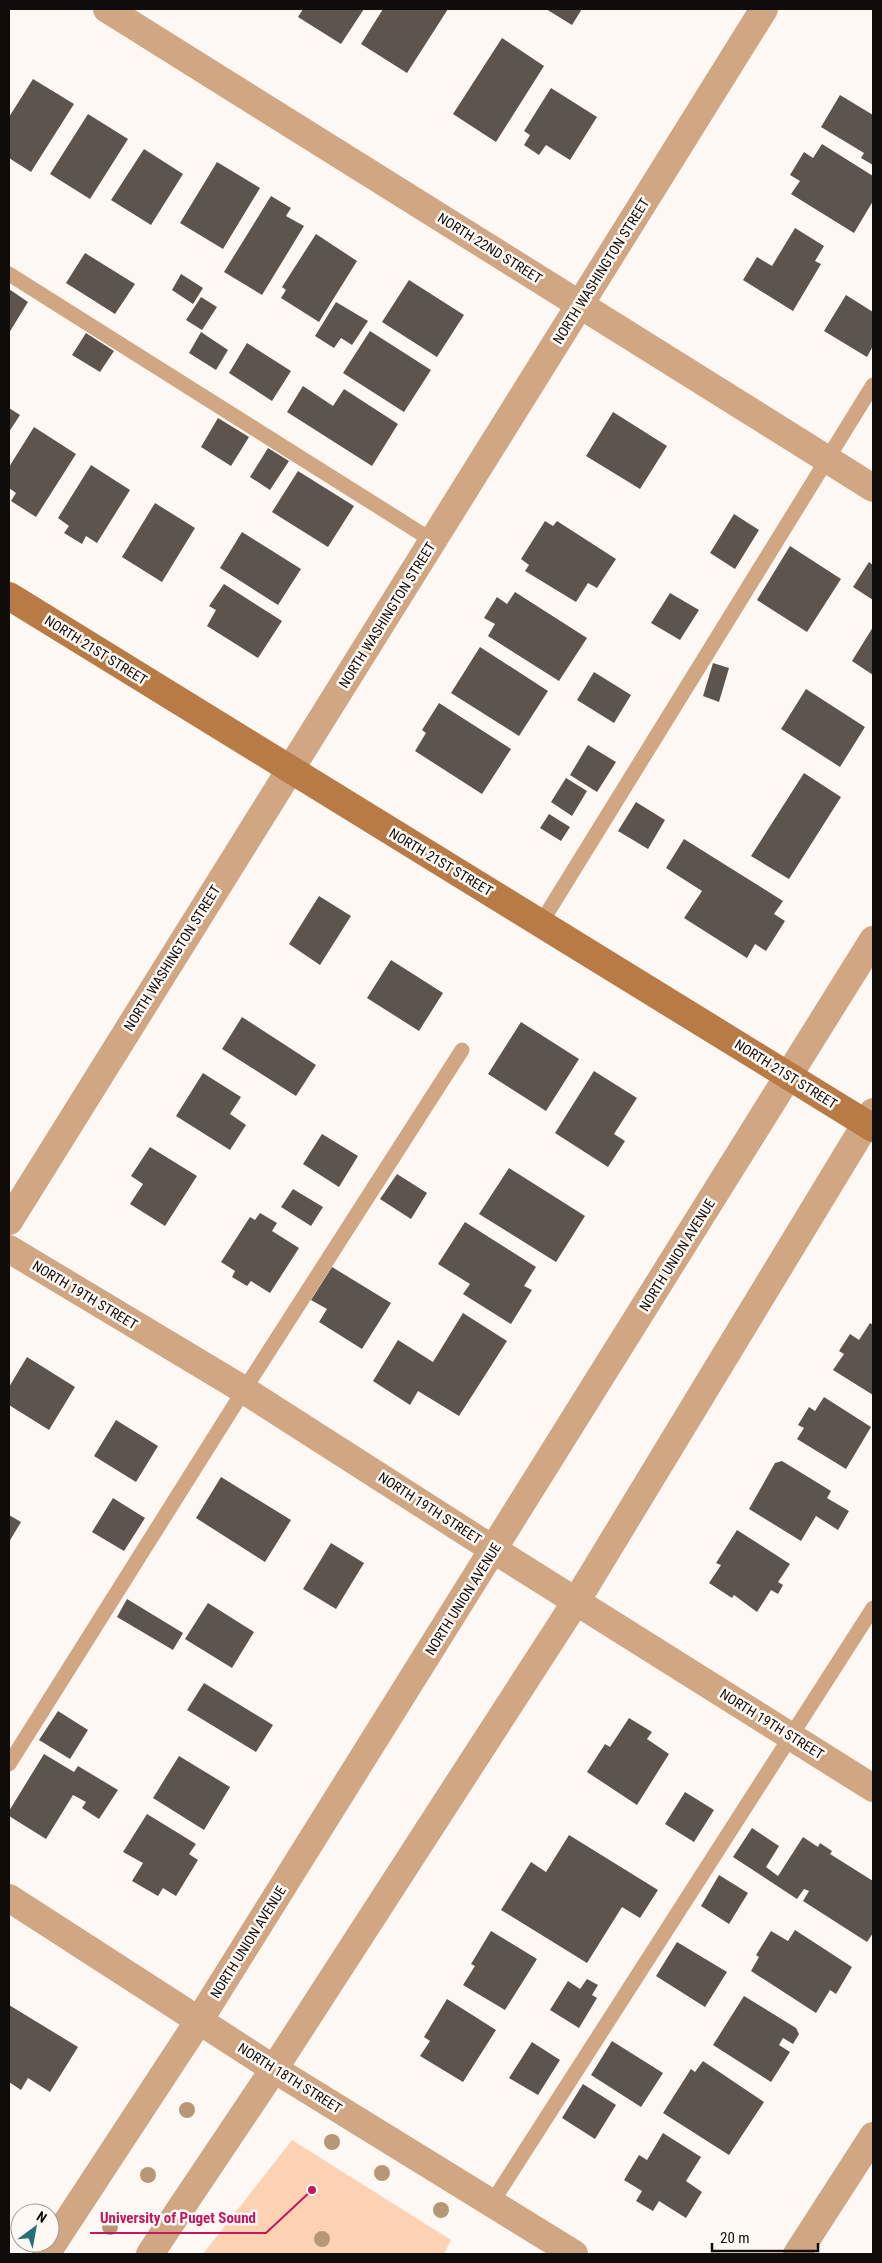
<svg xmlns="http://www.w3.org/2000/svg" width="882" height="2263" viewBox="0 0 882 2263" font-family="'Roboto Condensed',sans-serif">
  <rect width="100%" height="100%" fill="#fef8f4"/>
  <path fill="#fcd2b2" d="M 292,2140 L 451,2240 L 444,2254 L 203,2254 Z"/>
  <path fill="#5d544e" d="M 303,9 L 364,9 L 341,44 L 298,17 Z
    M 383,9 L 448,9 L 407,73 L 361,44 Z
    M 546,9 L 582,9 L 572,25 Z
    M 502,38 L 544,66 L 496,142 L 453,114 Z
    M 33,79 L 74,104 L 31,172 L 9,158 L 9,117 Z
    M 551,88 L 597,117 L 570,160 L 546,145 L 539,155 L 524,145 L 530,135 L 524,131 Z
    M 840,95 L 873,115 L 873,165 L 861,158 L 864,153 L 821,127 Z
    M 88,114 L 128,139 L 90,199 L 50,174 Z
    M 822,144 L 873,176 L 873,201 L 854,233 L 791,194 L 800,181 L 790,175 L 804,152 L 813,158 Z
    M 144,149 L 183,174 L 151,225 L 111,200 Z
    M 217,162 L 260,188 L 223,249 L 180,223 Z
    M 271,196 L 291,208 L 286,216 L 304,226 L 262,295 L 224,272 Z
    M 795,228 L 824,246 L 815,261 L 821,264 L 793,311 L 743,280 L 757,257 L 772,266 Z
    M 316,234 L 357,261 L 319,322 L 281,298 L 286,290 L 282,287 Z
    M 85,253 L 135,284 L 115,314 L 66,283 Z
    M 181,274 L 203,288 L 193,304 L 172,290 Z
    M 409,280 L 464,315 L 437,357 L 382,322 Z
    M 9,289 L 28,302 L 9,333 Z
    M 846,295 L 873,312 L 873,346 L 867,357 L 824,331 Z
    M 201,297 L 217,307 L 202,330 L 186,320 Z
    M 336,302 L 368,321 L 352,345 L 341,338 L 334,348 L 315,336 Z
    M 370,331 L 431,370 L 404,412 L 343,373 Z
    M 201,332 L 228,350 L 216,370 L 189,353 Z
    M 86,333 L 114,351 L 100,372 L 72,355 Z
    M 247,343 L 291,371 L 272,401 L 229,373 Z
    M 303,386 L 333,406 L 344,389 L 398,424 L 372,466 L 287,412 Z
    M 9,408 L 20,415 L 9,432 Z
    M 613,412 L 667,446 L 640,489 L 586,456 Z
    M 218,418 L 249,437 L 231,466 L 201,447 Z
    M 34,427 L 76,454 L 36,517 L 11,501 L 16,493 L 9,488 L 9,467 Z
    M 268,448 L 289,461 L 270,490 L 250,477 Z
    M 91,465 L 130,490 L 97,543 L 86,536 L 82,544 L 64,533 L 69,526 L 58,518 Z
    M 298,471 L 354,506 L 328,547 L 272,512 Z
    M 155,503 L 195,528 L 162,582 L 122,557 Z
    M 734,514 L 759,530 L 735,569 L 710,553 Z
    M 545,521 L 553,526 L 557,521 L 616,559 L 597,588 L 588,583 L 576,602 L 525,571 L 529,565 L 521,559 Z
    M 242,532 L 301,569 L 278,605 L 220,568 Z
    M 790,546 L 841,579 L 807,632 L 757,600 Z
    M 869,562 L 873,565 L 873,600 L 853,587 Z
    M 224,584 L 282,621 L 258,658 L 207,626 L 216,610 L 209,606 Z
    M 515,592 L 587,638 L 559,681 L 488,636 L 495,624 L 484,618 L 497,597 L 507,604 Z
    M 670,593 L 699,610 L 680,640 L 651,623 Z
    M 873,627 L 873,675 L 852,661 Z
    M 480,647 L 548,691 L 519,736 L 451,693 Z
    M 713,663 L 729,668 L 719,702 L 703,696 Z
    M 594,672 L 631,695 L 614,723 L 577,700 Z
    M 806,689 L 865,727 L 840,767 L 781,729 Z
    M 439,703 L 511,749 L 482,794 L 415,751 L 426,733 L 422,730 Z
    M 588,745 L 616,762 L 597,792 L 570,775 Z
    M 804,773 L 841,797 L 789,879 L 751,856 Z
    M 566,778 L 587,791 L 572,816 L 551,802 Z
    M 636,802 L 665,820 L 648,849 L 618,831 Z
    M 549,814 L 570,827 L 561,841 L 540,828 Z
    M 684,839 L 783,901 L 774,914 L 785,921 L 766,951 L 755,944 L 747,958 L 684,918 L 702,891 L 666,868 Z
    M 319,896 L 351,916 L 320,965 L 289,944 Z
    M 391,960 L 443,993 L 419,1031 L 367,998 Z
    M 242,1017 L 316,1065 L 296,1096 L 222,1049 Z
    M 521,1022 L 579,1059 L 546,1111 L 488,1074 Z
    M 594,1071 L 637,1098 L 614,1134 L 625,1141 L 608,1167 L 555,1133 Z
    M 203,1073 L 241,1097 L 230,1114 L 246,1125 L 230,1150 L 176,1116 Z
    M 322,1134 L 358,1156 L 339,1187 L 303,1164 Z
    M 150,1147 L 197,1176 L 165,1226 L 130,1204 L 143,1184 L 131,1176 Z
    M 509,1168 L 585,1216 L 556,1262 L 479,1214 Z
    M 397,1174 L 427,1193 L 411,1219 L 380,1199 Z
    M 293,1189 L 323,1207 L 311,1226 L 281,1207 Z
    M 260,1213 L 277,1223 L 272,1231 L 299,1248 L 270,1293 L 251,1281 L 247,1286 L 232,1277 L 235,1271 L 221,1262 L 250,1217 L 255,1220 Z
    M 465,1222 L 536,1267 L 524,1286 L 532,1290 L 511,1324 L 463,1294 L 470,1284 L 438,1264 Z
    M 332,1267 L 391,1303 L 362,1349 L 319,1322 L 327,1309 L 311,1300 Z
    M 463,1313 L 507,1341 L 459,1416 L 418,1391 L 410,1405 L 373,1381 L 398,1340 L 433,1362 Z
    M 870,1323 L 873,1325 L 873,1395 L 833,1370 L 844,1354 L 839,1351 L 850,1334 L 859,1340 Z
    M 27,1357 L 75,1387 L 49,1430 L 9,1405 L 9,1387 Z
    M 824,1397 L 871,1427 L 846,1469 L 797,1439 L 804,1428 L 798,1425 L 809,1407 L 815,1411 Z
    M 116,1420 L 158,1446 L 136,1482 L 94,1456 Z
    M 782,1461 L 831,1491 L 827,1498 L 849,1511 L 838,1530 L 816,1516 L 801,1541 L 749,1509 L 775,1463 Z
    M 221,1477 L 291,1520 L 265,1562 L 196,1518 Z
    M 113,1498 L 145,1518 L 124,1551 L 92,1532 Z
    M 9,1515 L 21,1522 L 9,1542 Z
    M 737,1530 L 790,1564 L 778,1582 L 783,1585 L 778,1594 L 771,1590 L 757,1612 L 734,1595 L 732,1598 L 709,1583 L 721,1565 L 716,1563 Z
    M 331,1543 L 364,1563 L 336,1609 L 303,1589 Z
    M 127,1599 L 183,1633 L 173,1650 L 117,1617 Z
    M 208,1603 L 254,1632 L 232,1668 L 185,1639 Z
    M 204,1683 L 273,1725 L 256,1752 L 187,1710 Z
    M 58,1711 L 88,1730 L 70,1759 L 39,1740 Z
    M 629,1718 L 652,1732 L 647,1739 L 669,1754 L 637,1805 L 587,1772 L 605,1744 L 610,1747 Z
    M 44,1754 L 74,1772 L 78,1766 L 118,1790 L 99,1819 L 82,1808 L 86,1802 L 73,1795 L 46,1839 L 9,1816 L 9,1811 Z
    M 179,1756 L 230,1787 L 204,1830 L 153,1798 Z
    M 685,1792 L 714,1810 L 694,1842 L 665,1824 Z
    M 147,1814 L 196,1844 L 189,1854 L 198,1860 L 176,1896 L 163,1888 L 158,1896 L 132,1881 L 143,1863 L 123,1852 Z
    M 752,1828 L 779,1846 L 766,1867 L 778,1876 L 803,1837 L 818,1847 L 820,1843 L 832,1851 L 830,1854 L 873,1881 L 873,1933 L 867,1942 L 803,1901 L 809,1891 L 804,1889 L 797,1899 L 733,1857 Z
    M 569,1835 L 658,1890 L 640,1918 L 622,1907 L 587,1963 L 501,1910 L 531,1862 L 546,1872 Z
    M 719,1875 L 748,1893 L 729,1924 L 701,1906 Z
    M 795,1930 L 852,1967 L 836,1994 L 830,1990 L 816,2013 L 751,1971 L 759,1957 L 756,1955 L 771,1931 L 788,1941 Z
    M 491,1931 L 537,1959 L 505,2010 L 463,1985 L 475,1966 L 471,1964 Z
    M 677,1942 L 727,1972 L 705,2007 L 656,1976 Z
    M 587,1979 L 598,1985 L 592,1995 L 597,1998 L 579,2028 L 550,2010 L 568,1981 L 580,1989 Z
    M 744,1996 L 796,2028 L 799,2034 L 793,2044 L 783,2038 L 779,2045 L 790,2052 L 771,2082 L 713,2045 Z
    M 447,1999 L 496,2030 L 463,2082 L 420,2056 L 430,2041 L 424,2037 Z
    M 9,2005 L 78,2047 L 50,2092 L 28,2078 L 21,2090 L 9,2082 Z
    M 612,2041 L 663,2073 L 641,2107 L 591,2075 Z
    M 532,2042 L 560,2060 L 538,2095 L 509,2078 Z
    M 703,2061 L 764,2102 L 729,2155 L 663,2113 L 691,2069 L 695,2072 Z
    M 583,2084 L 616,2105 L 595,2139 L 562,2118 Z
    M 663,2133 L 701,2157 L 686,2181 L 702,2192 L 686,2218 L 659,2201 L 653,2211 L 636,2201 L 642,2191 L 624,2180 L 639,2155 L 647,2160 Z"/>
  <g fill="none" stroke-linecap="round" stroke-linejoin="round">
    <path stroke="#d0a683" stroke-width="15" d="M 9,274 L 433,541
      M 541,923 L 873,385
      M 9,1764 L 244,1390 L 462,1050
      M 491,2204 L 873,1608"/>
    <path stroke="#d0a683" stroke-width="28" d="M 107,9 L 873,488
      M 9,1221 L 764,9
      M 9,1249 L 244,1390 L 494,1550 L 873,1788
      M 9,1898 L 274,2069 L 574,2254
      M 797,2254 L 873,2136"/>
    <path stroke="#d0a683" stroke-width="28" d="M 46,2254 L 200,2019 L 873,940
      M 150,2254 L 274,2069 L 577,1600 L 873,1112"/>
    <path stroke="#b97b46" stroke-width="28" d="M 9,596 L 873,1128"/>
  </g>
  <g fill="#b89777">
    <circle cx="187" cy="2110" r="8"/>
    <circle cx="332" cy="2142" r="8"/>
    <circle cx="382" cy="2173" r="8"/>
    <circle cx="148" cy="2175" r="8"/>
    <circle cx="441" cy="2210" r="8"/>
    <circle cx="110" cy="2227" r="8"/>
    <circle cx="322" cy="2239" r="8"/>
  </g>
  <g text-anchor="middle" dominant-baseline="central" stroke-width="5" stroke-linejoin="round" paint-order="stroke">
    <g font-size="14" fill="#0f0c09" stroke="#fef8f4">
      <text transform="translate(490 248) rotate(32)">NORTH 22ND STREET</text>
      <text transform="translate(601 271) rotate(-58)">NORTH WASHINGTON STREET</text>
      <text transform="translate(387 615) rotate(-58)">NORTH WASHINGTON STREET</text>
      <text transform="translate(96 650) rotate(32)">NORTH 21ST STREET</text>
      <text transform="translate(441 862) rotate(31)">NORTH 21ST STREET</text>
      <text transform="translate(172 958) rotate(-58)">NORTH WASHINGTON STREET</text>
      <text transform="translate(786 1074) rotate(32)">NORTH 21ST STREET</text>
      <text transform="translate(677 1255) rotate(-58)">NORTH UNION AVENUE</text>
      <text transform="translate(85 1295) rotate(31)">NORTH 19TH STREET</text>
      <text transform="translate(430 1508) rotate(33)">NORTH 19TH STREET</text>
      <text transform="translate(463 1599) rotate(-58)">NORTH UNION AVENUE</text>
      <text transform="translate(772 1724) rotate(32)">NORTH 19TH STREET</text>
      <text transform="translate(248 1942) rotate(-58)">NORTH UNION AVENUE</text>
      <text transform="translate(290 2078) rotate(32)">NORTH 18TH STREET</text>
    </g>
  </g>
  <path fill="none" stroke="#c2185b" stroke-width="2" d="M312 2190L266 2233H90"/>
  <circle fill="#c2185b" stroke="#fef8f4" stroke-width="2" cx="312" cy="2190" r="5"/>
  <g font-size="15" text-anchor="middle" font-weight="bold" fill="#c2185b" stroke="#fef8f4" stroke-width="5" stroke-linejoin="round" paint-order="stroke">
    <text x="178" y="2223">University of Puget Sound</text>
  </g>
  <rect width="882" height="2263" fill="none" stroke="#0f0c09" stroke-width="20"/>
  <g transform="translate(35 2228) rotate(32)"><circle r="24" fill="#fef8f4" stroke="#9e9a96"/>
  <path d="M0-4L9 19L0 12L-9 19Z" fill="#256f77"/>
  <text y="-8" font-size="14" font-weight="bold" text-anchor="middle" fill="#0f0c09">N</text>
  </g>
  <path d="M712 2243v8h106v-8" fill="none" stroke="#0f0c09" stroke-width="2.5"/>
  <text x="720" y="2243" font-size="15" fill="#0f0c09" stroke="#fef8f4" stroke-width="4" paint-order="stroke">20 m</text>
</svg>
